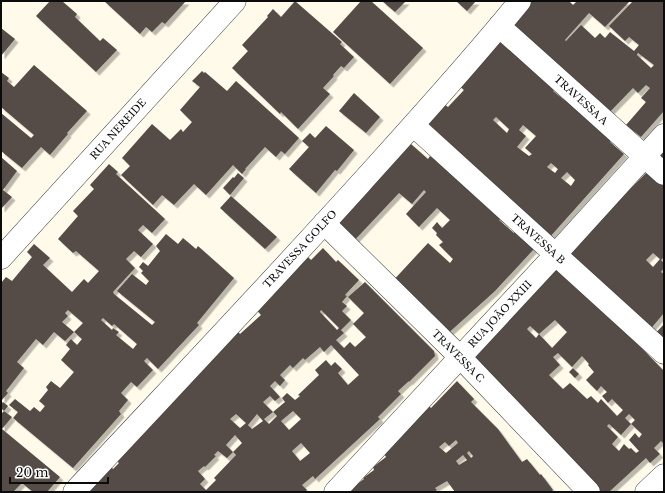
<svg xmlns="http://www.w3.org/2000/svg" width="665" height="493" viewBox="0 0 665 493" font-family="'Libre Baskerville',serif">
  <defs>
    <filter id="shadow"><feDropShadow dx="3.5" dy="3.5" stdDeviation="0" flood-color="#0004"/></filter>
  </defs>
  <rect width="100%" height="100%" fill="#fffae9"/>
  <path fill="#544c47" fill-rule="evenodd" filter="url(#shadow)" d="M 50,1 L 62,1 L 77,14 L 75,17 L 100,41 L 103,38 L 117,50 L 96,72 L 36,16 Z
    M 104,1 L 186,1 L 165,24 L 162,22 L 152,32 L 146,27 L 140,34 Z
    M 295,1 L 342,42 L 340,44 L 354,57 L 344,68 L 341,66 L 333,75 L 334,76 L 323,88 L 330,94 L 298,129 L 281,112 L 280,114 L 232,68 L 248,51 L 242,45 L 268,17 L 267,16 L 273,9 L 281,17 Z
    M 361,1 L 371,1 L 423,48 L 390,84 L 333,32 Z
    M 382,1 L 406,1 L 395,12 Z
    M 456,1 L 476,1 L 467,11 Z
    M 531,1 L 569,1 L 573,5 L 577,1 L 630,1 L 605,27 L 589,13 L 565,40 L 566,41 L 581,25 L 595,38 L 600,33 L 605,38 L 610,32 L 634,51 L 639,45 L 629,37 L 625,41 L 609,26 L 633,1 L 664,1 L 664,111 L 641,137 L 626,125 L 646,102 L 641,98 L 650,88 L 646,85 L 638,93 L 633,88 L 607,115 L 508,27 ZM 638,53 L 654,65 L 651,68 L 637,55 Z
    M 1,28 L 15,39 L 1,56 Z
    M 503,34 L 556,88 L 553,91 L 567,102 L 571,98 L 611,140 L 610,142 L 624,154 L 549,238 L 423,128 L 444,104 L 448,107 L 464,90 L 459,86 ZM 496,117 L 509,129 L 507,133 L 493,120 ZM 523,125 L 536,136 L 525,148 L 532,154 L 529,156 L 517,147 L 526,136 L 519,130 ZM 551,163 L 558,169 L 555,173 L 547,167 ZM 567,172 L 575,180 L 571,186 L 561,178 Z
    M 34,65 L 87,111 L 67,133 L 68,134 L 50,155 L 41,147 L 22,168 L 1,151 L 1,113 L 31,138 L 34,135 L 1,107 L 1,72 L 9,78 L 7,81 L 14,87 Z
    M 202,71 L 204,73 L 205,72 L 227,91 L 236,81 L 299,138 L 285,154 L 281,151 L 276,157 L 265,147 L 245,169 L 246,169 L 242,174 L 233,165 L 206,195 L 194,184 L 174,205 L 162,195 L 153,205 L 121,175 L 130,166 L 122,158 L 152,124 L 170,140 L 181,129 L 183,132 L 192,122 L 180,110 L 200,87 L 192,81 Z
    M 354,93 L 380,117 L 366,133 L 339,111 Z
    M 326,126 L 354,150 L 337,171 L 335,170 L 316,193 L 289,169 L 309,147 L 302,141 L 310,133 L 315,138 Z
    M 411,144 L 428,159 L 430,156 L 445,167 L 503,217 L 499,220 L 514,233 L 515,231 L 534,249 L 495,291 L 444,337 L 390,284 L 428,243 L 450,263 L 453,259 L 439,245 L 443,242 L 436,235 L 437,233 L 432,228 L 437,222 L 442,228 L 450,220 L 437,208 L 419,227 L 406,214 L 426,192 L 424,190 L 412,204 L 399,193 L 351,244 L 336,221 Z
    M 664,151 L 664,163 L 658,158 Z
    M 1,157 L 17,171 L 3,190 L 12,197 L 1,209 Z
    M 109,164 L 118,172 L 116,174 L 165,219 L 152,233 L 143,225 L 138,230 L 153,244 L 141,257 L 134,251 L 126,259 L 135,268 L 113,292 L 114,294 L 152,325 L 155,322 L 117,291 L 132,274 L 146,285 L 149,281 L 141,273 L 143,271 L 139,267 L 143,262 L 148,266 L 160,251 L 156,246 L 166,234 L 178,244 L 183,238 L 196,249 L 198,246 L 234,278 L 197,323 L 199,325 L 158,369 L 147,358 L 144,361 L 153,370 L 137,387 L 131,382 L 121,393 L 128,400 L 119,411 L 121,414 L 73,468 L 13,418 L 18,412 L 9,405 L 15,399 L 30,411 L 34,407 L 40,412 L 45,406 L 39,401 L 48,390 L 46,387 L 51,381 L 60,388 L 74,372 L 61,360 L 70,349 L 66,345 L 71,339 L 77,345 L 82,339 L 74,332 L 83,323 L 68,310 L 65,313 L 68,316 L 62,322 L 74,332 L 65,341 L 54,332 L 43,345 L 36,339 L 17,362 L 24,368 L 6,391 L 8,393 L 1,401 L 1,283 L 6,277 L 12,281 L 32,257 L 27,252 L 34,244 L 50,258 L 43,265 L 72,292 L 84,279 L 88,283 L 99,271 L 76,251 L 73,253 L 58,239 L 78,216 L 73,211 L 94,189 L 90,185 ZM 103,318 L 112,326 L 114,324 L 137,344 L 133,349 L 116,335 L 119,332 L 113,328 L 112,330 L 101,320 Z
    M 649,170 L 664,184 L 664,257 L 661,260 L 664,263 L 664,268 L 661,272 L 664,274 L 664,313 L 648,332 L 565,257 L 606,213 ZM 653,253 L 660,259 L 653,267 L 646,260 Z
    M 238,173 L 244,178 L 230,195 L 223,188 L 233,177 L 234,178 Z
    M 231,196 L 277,237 L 265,249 L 220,208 Z
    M 323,248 L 336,262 L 338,260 L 359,280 L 345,295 L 347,296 L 342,302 L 347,306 L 342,311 L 351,320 L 341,330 L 344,333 L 336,340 L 344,348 L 350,342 L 355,347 L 366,337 L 353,324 L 364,313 L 348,297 L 365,282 L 434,351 L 435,356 L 409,382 L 409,381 L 398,391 L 401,394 L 378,417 L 380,419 L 315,479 L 313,476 L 302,485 L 307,490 L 305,492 L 79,492 L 108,464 L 113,469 L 119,463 L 112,456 L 235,329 L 240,334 L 261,315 L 254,307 L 305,254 L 311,260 ZM 321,310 L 339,328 L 337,330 L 320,312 ZM 331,345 L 359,375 L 348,385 L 338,373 L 342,369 L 335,362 L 331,366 L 326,360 L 315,370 L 319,375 L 298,395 L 300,396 L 295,400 L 287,393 L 282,398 L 285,402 L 273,412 L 277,416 L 269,424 L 264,419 L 273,412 L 263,402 L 270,396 L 275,401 L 280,397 L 270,386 L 275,381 L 280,386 L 285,380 L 280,375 L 290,365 L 293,368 L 303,358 L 305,360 L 320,347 L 324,352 ZM 293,411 L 301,419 L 289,430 L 281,421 ZM 236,414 L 246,423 L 240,428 L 230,419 ZM 257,414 L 263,421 L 252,429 L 248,425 ZM 235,435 L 242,443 L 233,452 L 236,455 L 214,478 L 216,480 L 206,490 L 200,484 L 205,479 L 198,471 L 204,466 L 205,467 L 216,456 L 214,455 L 218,451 L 227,458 L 233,452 L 226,445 ZM 301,443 L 310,453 L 300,461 L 292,451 Z
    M 555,259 L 664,371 L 664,444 L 661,441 L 654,448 L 660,454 L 650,463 L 646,458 L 609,492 L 593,492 L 468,349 ZM 555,320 L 567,332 L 552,348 L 539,334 L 536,338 L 527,329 L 530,326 L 539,334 ZM 558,353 L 572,367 L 582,356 L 589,364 L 588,365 L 594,372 L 586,380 L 597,391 L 601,386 L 607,392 L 602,396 L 608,403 L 612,399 L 623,410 L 617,416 L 601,399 L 598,403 L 591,396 L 587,399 L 570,383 L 563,389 L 549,375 L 560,365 L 553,357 ZM 629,414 L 635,420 L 631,424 L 642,434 L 639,438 L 635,433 L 629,440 L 639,451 L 636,453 L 631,448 L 629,449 L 624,444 L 619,451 L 612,444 L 618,437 L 607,426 L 609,424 L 621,435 L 631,424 L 625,418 Z
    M 664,324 L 664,346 L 653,336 Z
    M 573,368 L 579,374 L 575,378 L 569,372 Z
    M 457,381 L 474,399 L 471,402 L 498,429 L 522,462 L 527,459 L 540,475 L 541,474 L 553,490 L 551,492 L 455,492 L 447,481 L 435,488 L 437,490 L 434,492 L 346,492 L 364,479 L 363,478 L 374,470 L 373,467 L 386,457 L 382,450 L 429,406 L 431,408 ZM 456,440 L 458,443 L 446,453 L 439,447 L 445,442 L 449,446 ZM 469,451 L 473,456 L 471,458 L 467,453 ZM 463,455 L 467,460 L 459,465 L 456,461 Z
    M 3,402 L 8,406 L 4,411 L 12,417 L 2,429 L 60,477 L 47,492 L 33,492 L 22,483 L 13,492 L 1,492 L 1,414 L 4,411 L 1,408 L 1,404 Z"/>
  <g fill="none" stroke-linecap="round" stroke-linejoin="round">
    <defs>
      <path id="minor" d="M 499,26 L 664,174
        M 413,125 L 664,353
        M 324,223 L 460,357 L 589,492
        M 1,258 L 235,1
        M 74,492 C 170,389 266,288 360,184 C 414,124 469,64 520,1
        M 335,492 L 555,255 L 664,135
        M 646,492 L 664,475"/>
    </defs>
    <use href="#minor" stroke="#3e3e3e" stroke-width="23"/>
    <use href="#minor" stroke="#fff" stroke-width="22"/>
  </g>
  <g text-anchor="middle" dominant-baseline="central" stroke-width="4" stroke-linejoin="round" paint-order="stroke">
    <g font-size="10" fill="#0b0b0b" stroke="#fff">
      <text transform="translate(581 100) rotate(42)">TRAVESSA A</text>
      <text transform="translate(118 129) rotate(-48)">RUA NEREIDE</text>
      <text transform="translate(538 239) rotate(42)">TRAVESSA B</text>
      <text transform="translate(300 249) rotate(-47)">TRAVESSA GOLFO</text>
      <text transform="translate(500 314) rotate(-47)">RUA JOÃO XXIII</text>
      <text transform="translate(458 356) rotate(45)">TRAVESSA C</text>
    </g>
  </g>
  <rect width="665" height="493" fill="none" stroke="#0b0b0b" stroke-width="4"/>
  <path d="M10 477v6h98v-6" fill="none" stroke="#0b0b0b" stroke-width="2"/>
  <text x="16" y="477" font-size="12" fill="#0b0b0b" stroke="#ffffff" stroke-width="3" paint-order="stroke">20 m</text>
</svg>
